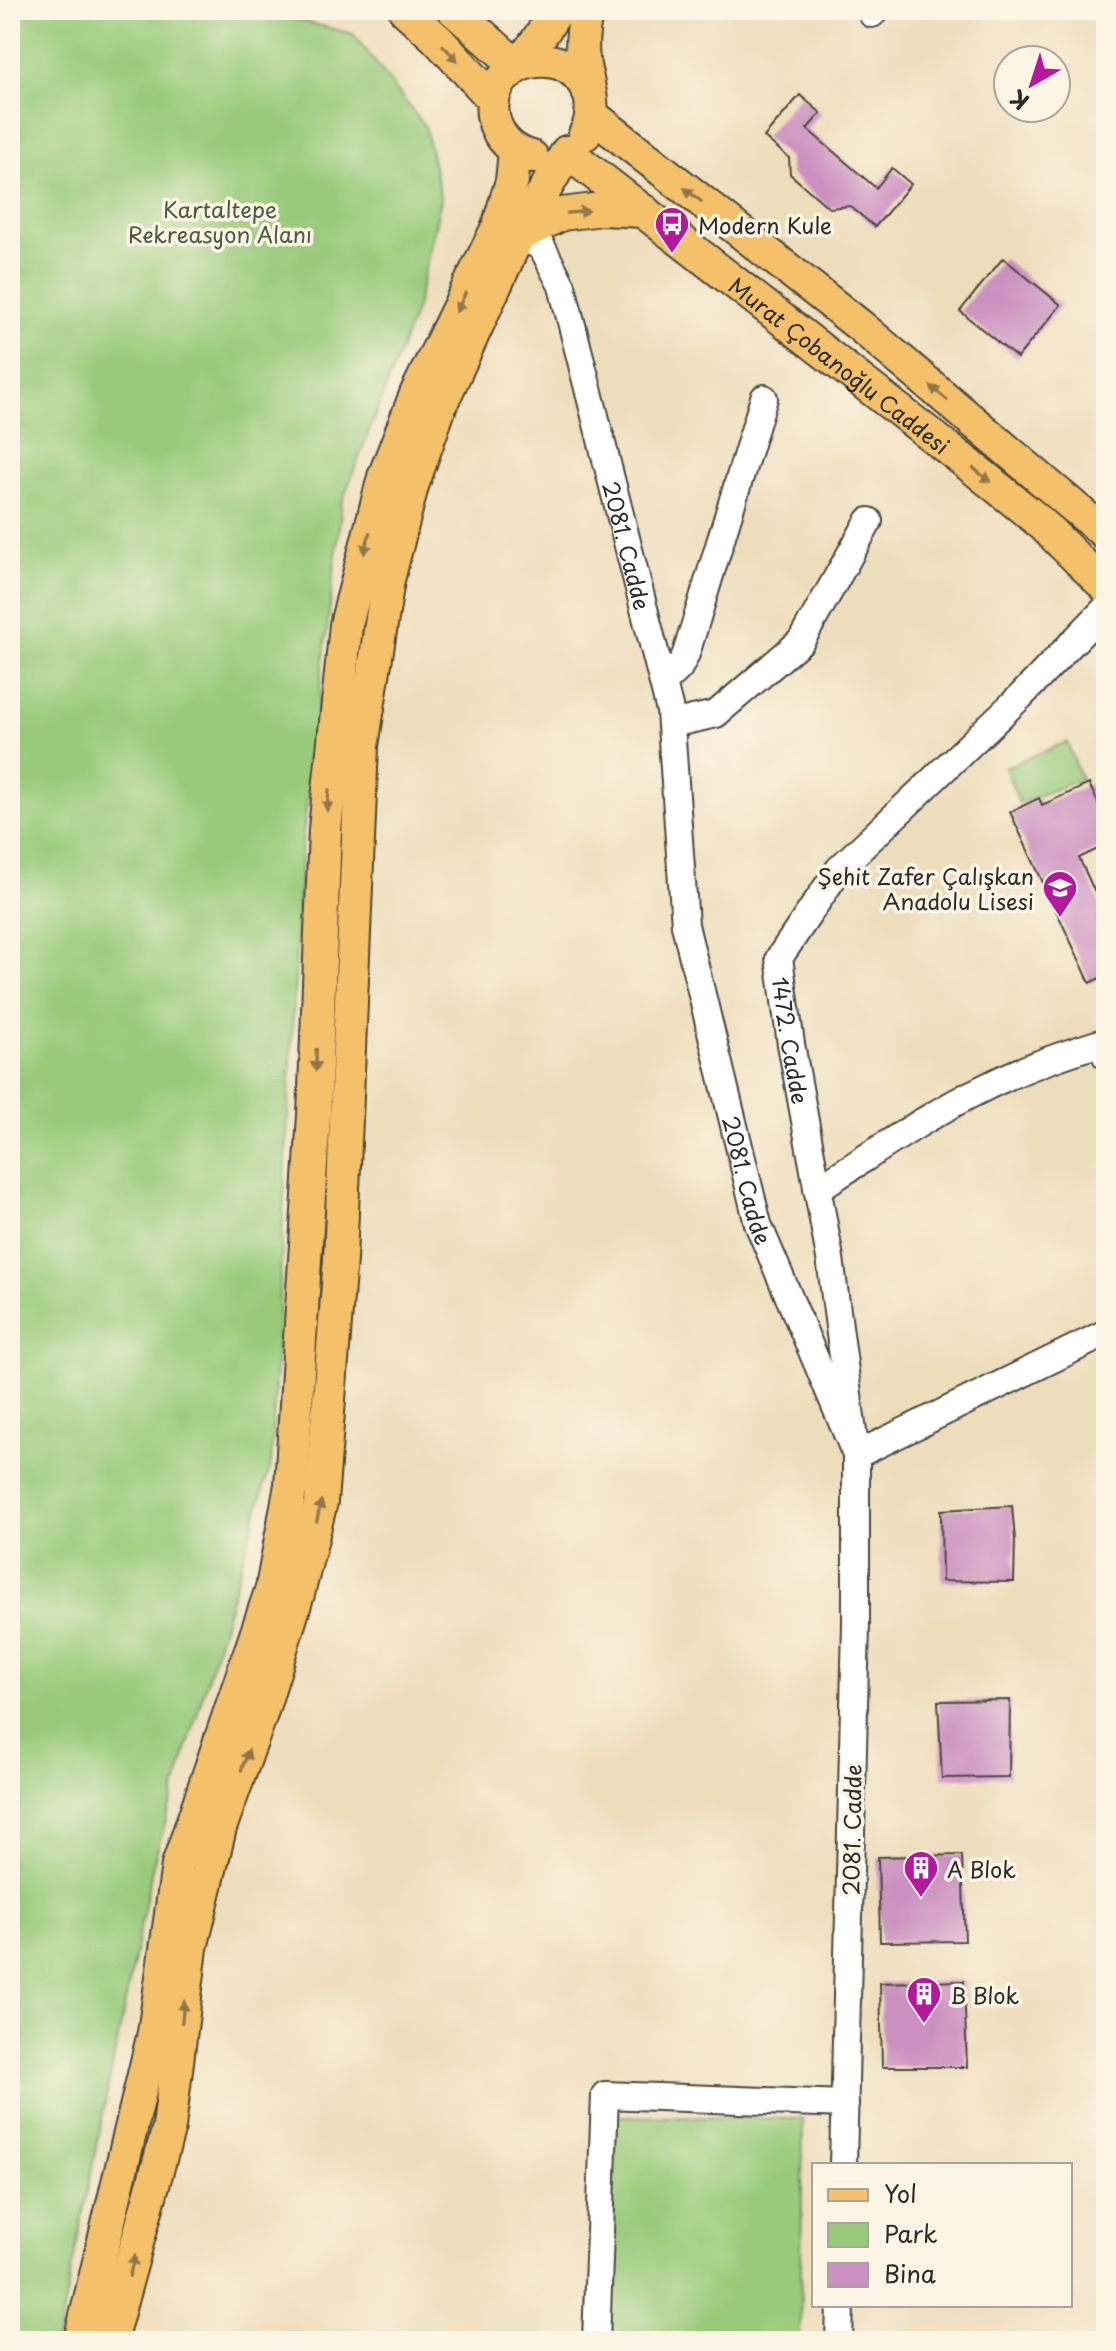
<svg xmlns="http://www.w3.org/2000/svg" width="1116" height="2351" viewBox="0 0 1116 2351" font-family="'Playpen Sans',sans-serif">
  <rect width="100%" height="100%" fill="#fcf5e5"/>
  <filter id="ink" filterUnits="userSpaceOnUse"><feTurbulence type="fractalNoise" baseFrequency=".0125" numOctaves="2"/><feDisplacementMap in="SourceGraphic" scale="16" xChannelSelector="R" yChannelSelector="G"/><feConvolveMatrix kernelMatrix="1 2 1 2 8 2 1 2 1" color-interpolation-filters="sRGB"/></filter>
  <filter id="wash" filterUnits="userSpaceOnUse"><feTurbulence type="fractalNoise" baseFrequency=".006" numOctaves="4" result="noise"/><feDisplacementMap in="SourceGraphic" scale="32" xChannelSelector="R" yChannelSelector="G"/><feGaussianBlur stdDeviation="1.8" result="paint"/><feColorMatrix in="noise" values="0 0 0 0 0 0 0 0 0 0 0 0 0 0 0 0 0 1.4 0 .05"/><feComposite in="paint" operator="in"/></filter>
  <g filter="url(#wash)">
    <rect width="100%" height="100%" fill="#edb"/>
    <path fill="#98ca7a" stroke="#627a52" stroke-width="2" d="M 10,10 L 258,10 L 353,34 L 425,127 L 441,199 L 416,309 L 342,502 L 301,851 L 271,1463 L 153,1864 L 57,2341 L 10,2341 Z
      M 1067,742 L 1081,779 L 1019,803 L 1005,767 Z
      M 612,2116 L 803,2119 L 800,2341 L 604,2341 Z"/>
    <g id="blocks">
      <path fill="#cb8fc0" d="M 800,95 L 821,113 L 807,129 L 876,188 L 892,168 L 911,184 L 875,227 L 850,206 L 829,208 L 790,174 L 789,158 L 764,137 Z
        M 1003,258 L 1061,305 L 1017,358 L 960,311 Z
        M 1089,784 L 1106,819 L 1106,845 L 1079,858 L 1106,916 L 1106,975 L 1090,983 L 1010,812 L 1039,798 L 1042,805 Z
        M 1012,1506 L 1015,1540 L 1014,1582 L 942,1581 L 941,1510 Z
        M 1010,1700 L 1009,1777 L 942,1778 L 938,1701 Z
        M 962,1855 L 965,1941 L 880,1942 L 878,1857 Z
        M 964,1981 L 967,2067 L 882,2067 L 880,1983 Z"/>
    </g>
  </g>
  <g filter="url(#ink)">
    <use href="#blocks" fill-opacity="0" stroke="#484641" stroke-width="2"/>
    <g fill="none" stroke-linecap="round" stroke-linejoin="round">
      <defs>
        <g id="minor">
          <path d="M 872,14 L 876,10"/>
          <path id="s1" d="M 505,230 L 542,247 L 562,286 L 670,711 L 685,925 L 758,1224 L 856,1455 L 856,1624 L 843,2165"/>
          <path id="s2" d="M 1106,608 L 1020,697 L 839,869 L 779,958 L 791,1044 L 830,1258 L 856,1455 L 1106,1333"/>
          <path d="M 663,683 L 679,668 L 686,654 L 764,398"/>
          <path d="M 671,724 L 716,714 L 801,641 L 869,521"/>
          <path d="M 817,1189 C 873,1154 927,1115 986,1087 C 1023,1068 1061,1055 1100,1043 L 1106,1056"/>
          <path d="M 596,2341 L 605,2095 L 845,2104"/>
          <path d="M 839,2341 L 840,2305"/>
        </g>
        <g id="major">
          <path d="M 405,10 L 437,39 L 493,99"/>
          <path d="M 454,10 L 517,66"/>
          <path d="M 517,66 C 547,54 577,62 589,94"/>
          <path d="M 592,115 L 859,325 L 1106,534"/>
          <path d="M 585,134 C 599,110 587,85 583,60 C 581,44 583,26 587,10"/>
          <path id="s3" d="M 567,152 L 977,471 L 1041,523 L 1106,587"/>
          <path d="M 532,157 C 500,149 482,114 499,84 C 504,76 511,72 517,66 C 532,50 545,28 558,10"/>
          <path d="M 518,236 L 562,214 L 602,209 L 644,211"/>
          <path d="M 80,2341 L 154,2033 L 178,1865 L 272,1588 L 291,1485 L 314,1115 L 325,829 L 346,625 L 384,477 L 416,394 L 498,227 L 512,181 L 515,151"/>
          <path d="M 110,2341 L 169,2127 L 191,1948 L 220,1828 L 261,1714 L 298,1594 L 321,1502 L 340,1259 L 362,746 L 388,580 L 412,486 L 441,404 L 518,236 L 567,152"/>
        </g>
      </defs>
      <use href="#minor" stroke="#484641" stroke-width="30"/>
      <use href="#major" stroke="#484641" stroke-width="36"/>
      <use href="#minor" stroke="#fff" stroke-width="26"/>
      <use href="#major" stroke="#f4c16a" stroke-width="32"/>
    </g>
    <defs><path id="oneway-solid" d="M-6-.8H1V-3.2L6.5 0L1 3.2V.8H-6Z" transform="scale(2)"/></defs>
    <g fill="#90764a">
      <use href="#oneway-solid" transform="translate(450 53) rotate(47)"/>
      <use href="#oneway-solid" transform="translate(693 195) rotate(-142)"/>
      <use href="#oneway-solid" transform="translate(578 212) rotate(-7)"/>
      <use href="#oneway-solid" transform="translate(461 302) rotate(116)"/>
      <use href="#oneway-solid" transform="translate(939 393) rotate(-140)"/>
      <use href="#oneway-solid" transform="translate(982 475) rotate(39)"/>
      <use href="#oneway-solid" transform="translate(367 543) rotate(105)"/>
      <use href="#oneway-solid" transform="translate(328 800) rotate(96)"/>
      <use href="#oneway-solid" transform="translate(316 1060) rotate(92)"/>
      <use href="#oneway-solid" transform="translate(319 1511) rotate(-78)"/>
      <use href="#oneway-solid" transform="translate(245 1760) rotate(-70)"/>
      <use href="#oneway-solid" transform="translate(183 2012) rotate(-83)"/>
      <use href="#oneway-solid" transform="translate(132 2266) rotate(-75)"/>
    </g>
  </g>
  <defs>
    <symbol id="bus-pin" viewBox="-11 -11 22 30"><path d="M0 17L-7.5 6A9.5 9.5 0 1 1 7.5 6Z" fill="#b5179e" stroke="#fcf5e5"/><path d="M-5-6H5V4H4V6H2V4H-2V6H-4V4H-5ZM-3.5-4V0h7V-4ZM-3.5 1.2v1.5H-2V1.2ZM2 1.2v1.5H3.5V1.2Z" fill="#fff"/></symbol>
    <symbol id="school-pin" viewBox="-11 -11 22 30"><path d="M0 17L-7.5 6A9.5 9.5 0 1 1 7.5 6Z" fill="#b5179e" stroke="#fcf5e5"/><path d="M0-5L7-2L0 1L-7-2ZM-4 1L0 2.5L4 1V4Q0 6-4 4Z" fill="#fff"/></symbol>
    <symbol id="building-pin" viewBox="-11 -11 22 30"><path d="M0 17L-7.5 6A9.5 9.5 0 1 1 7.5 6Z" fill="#b5179e" stroke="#fcf5e5"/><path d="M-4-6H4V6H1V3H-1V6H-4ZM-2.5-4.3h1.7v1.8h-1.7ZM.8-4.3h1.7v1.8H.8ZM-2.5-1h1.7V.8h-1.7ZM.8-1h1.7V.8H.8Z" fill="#fff"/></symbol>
  </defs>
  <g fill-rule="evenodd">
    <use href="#bus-pin" x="652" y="204" width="40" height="54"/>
    <use href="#school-pin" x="1040" y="868" width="40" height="54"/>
    <use href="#building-pin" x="901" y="1848" width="40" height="54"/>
    <use href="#building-pin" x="904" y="1974" width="40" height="54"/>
  </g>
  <g text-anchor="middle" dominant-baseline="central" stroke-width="7" stroke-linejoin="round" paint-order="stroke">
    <g font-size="22" fill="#4c5b43" stroke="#fcf5e5">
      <text x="220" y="208">Kartaltepe<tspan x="220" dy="25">Rekreasyon Alanı</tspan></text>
    </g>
    <g font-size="22" fill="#2b2b2b" stroke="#fcf5e5" text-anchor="start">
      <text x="698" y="224">Modern Kule</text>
      <text x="1034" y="875" text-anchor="end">Şehit Zafer Çalışkan<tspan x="1034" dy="25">Anadolu Lisesi</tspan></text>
      <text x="947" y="1868">A Blok</text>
      <text x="950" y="1994">B Blok</text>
    </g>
    <g font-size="22" fill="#2b2b2b" stroke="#fcf5e5">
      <text stroke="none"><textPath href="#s3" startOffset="346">Murat Çobanoğlu Caddesi</textPath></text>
      <text stroke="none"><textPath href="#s1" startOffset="352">2081. Cadde</textPath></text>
      <text stroke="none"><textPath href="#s2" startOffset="564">1472. Cadde</textPath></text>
      <text stroke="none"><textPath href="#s1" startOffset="1000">2081. Cadde</textPath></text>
      <text transform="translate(851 1830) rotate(-89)">2081. Cadde</text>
    </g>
  </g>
  <rect width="1116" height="2351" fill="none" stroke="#fcf5e5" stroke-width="40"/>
  <rect x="812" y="2163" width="260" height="144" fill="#fcf5e5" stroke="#a8a49b" stroke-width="2"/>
  <rect x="828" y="2189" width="40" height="12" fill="#f4c16a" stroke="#a8a49b" stroke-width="2"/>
  <text x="884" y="2203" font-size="24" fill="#2b2b2b">Yol</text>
  <rect x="828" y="2223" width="40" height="24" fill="#98ca7a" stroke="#a8a49b" stroke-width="2"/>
  <text x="884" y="2243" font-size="24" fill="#2b2b2b">Park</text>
  <rect x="828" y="2263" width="40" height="24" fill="#cb8fc0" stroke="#a8a49b" stroke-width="2"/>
  <text x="884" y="2283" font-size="24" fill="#2b2b2b">Bina</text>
  <g transform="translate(1032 84) rotate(219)"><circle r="38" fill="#fcf5e5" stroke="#a8a49b" stroke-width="2"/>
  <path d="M0-6L14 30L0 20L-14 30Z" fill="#b5179e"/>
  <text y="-12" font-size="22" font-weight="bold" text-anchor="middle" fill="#2b2b2b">K</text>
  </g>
</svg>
